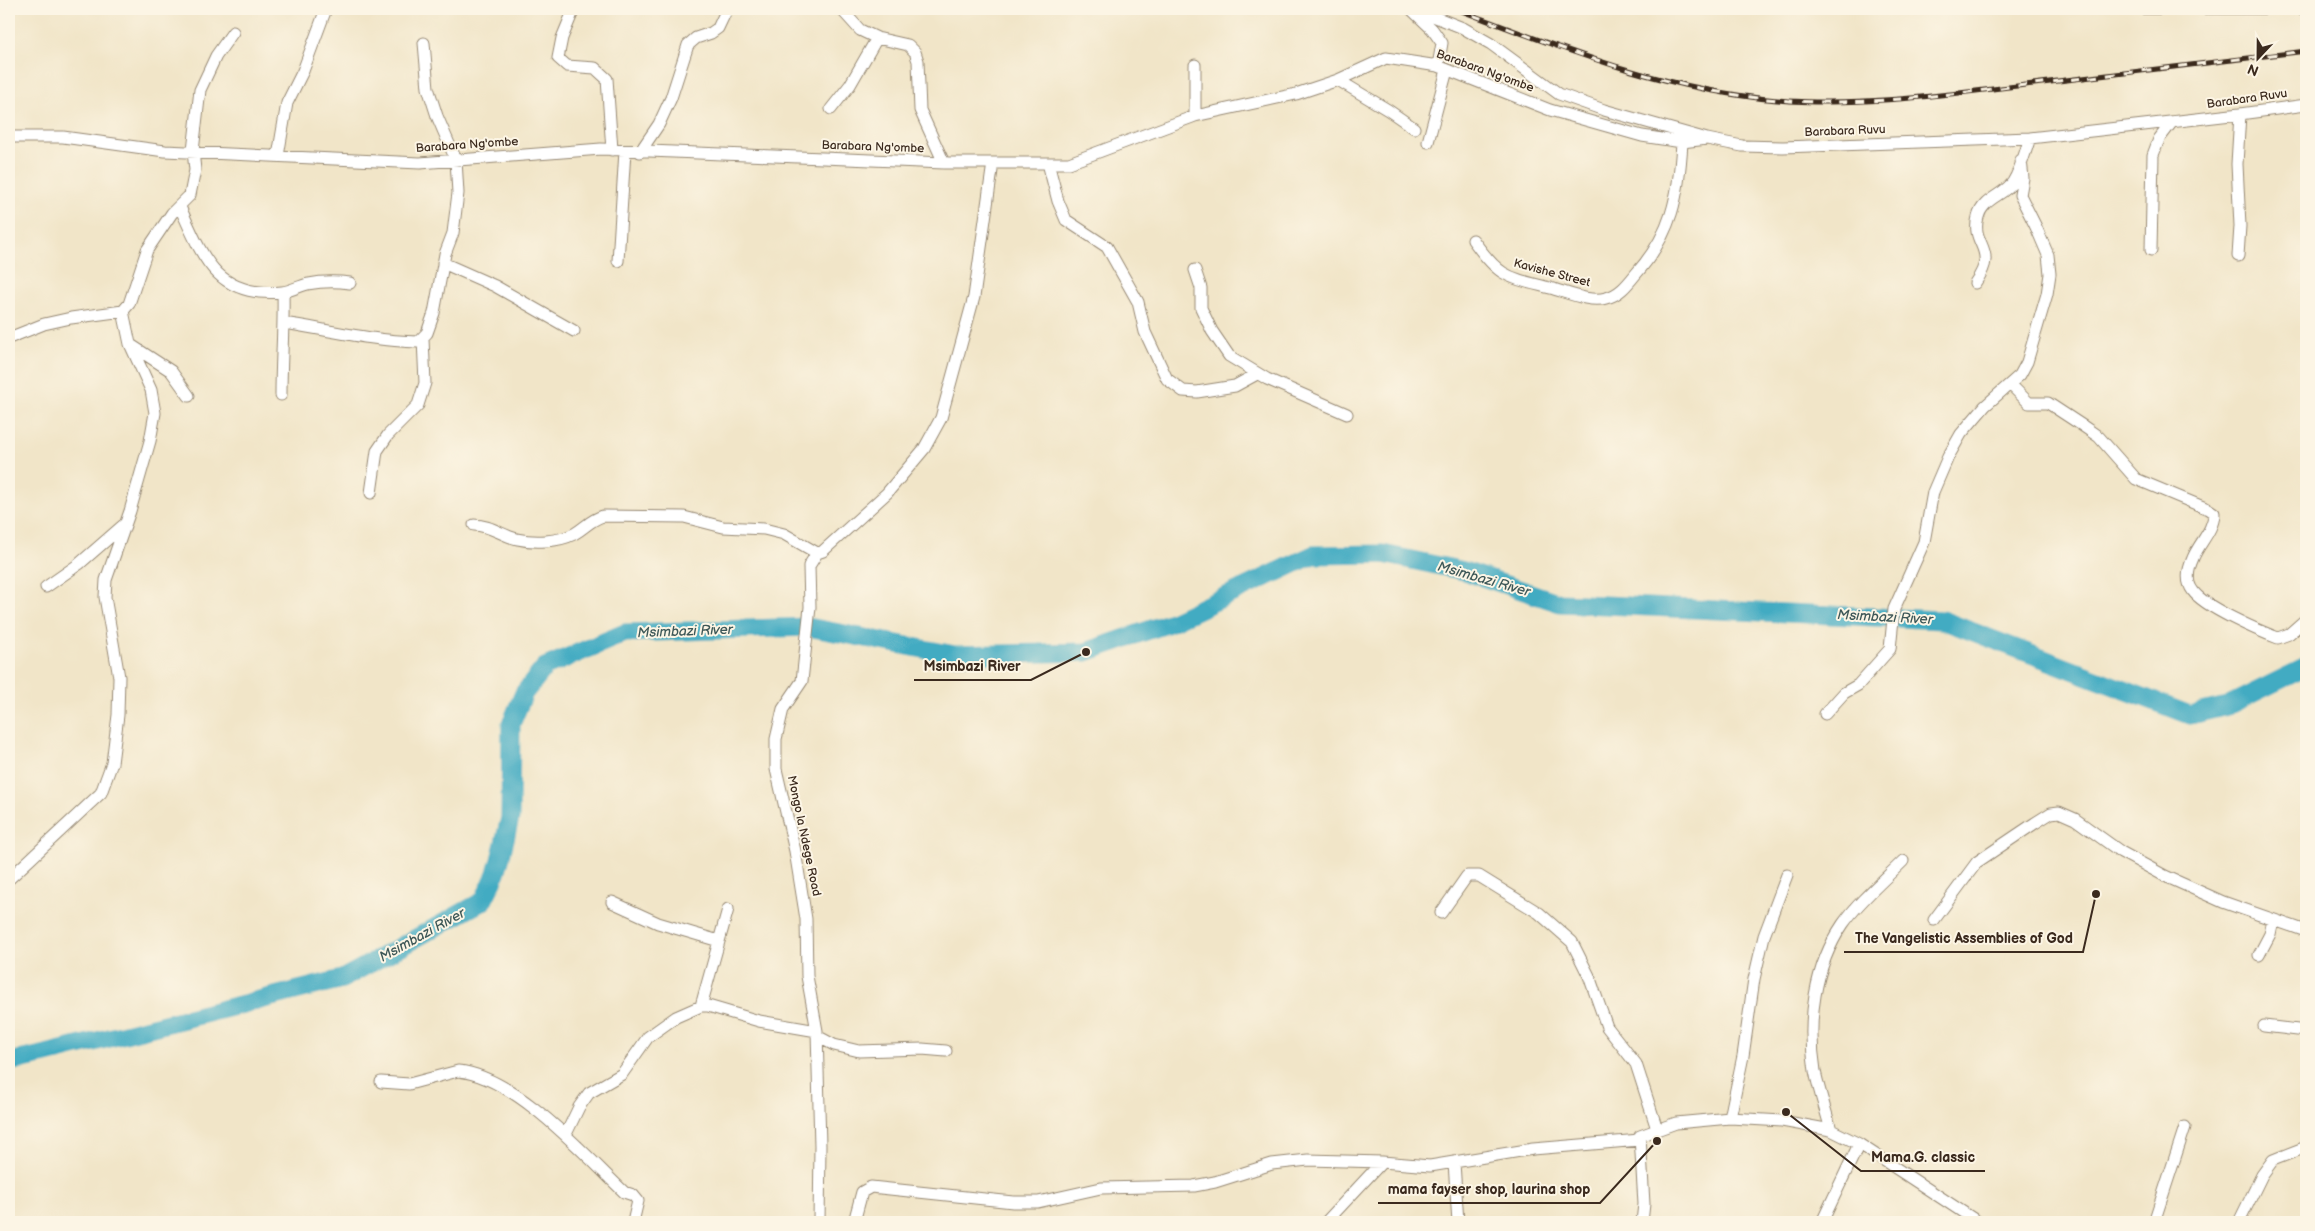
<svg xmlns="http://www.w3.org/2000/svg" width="2315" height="1231" viewBox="0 0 2315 1231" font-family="'Balsamiq Sans',sans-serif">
  <rect width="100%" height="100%" fill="#fcf5e5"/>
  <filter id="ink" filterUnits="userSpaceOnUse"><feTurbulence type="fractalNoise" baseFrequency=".02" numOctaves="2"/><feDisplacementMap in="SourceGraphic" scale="10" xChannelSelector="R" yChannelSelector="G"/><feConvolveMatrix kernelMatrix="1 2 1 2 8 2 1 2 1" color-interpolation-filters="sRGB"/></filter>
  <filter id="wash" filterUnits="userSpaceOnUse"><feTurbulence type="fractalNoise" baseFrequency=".0096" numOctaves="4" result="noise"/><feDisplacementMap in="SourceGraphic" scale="20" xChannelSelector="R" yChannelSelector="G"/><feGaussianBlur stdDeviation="1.12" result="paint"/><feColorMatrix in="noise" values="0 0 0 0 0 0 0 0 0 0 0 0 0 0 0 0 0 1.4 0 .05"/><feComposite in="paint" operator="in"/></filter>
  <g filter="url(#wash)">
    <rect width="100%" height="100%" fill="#f1e5c8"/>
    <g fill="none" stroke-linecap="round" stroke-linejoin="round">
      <path stroke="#42abc2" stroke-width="19" d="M 9,1062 L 42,1055 L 342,979 L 483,901 L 494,879 L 500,860 L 510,818 L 511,724 L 524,693 L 545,667 L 625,633 L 808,627 L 955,655 L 1086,652 L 1169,623 L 1313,555 L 1383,554 L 1464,571 L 1560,603 L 1942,620 L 2190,715 L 2227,706 L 2306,667"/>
    </g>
  </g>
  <g filter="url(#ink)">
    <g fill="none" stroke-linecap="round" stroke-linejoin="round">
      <defs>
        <path id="street" d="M 574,9 L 562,38 L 558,58 L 567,66 L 595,68 L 607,79 L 612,150
          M 841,9 L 860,30 L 877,38 L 908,45 L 915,52 L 918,61 L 920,110 L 944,163
          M 1415,9 L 1463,28 L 1491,44 L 1559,94 L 1604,110 L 1707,139 L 1742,146 L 1783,147 L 2030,138 L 2240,114 L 2306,105
          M 1412,10 L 1432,29 L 1442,43 L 1438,66
          M 1195,65 L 1195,116
          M 1338,80 L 1388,110 L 1414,128
          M 831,109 L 850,85 L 877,38
          M 9,137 L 63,137 L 165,151 L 420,163 L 601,149 L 944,163 L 1069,163 L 1195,116 L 1296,94 L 1338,80 L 1386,58 L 1438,66 L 1550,110 L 1642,136 L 1682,142 L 1707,139
          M 1428,142 L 1447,70
          M 640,152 L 659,124 L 671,98 L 688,45 L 696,38 L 711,33 L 718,28 L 727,9
          M 278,156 L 287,103 L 303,71 L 326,9
          M 1048,163 L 1058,201 L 1066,220 L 1107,247 L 1138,302 L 1145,332 L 1167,379 L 1183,391 L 1197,392 L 1235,386 L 1257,374
          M 180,207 C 203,258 217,298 282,292 C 291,291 299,286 308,284 C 323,281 336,281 350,283
          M 1473,240 C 1500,278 1507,277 1550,288 C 1566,292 1590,303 1606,298 C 1619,295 1627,285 1635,275 C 1672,234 1679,196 1682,142
          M 2151,250 L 2153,155 L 2159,139 L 2172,122
          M 2238,256 L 2240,226 L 2237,164 L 2240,114
          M 618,261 L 625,151
          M 443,263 L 495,286 L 574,331
          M 1195,270 L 1201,288 L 1201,308 L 1212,331 L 1229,356 L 1267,379 L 1347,414
          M 1975,283 C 2000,248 1970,246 1978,217 C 1983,198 2003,196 2013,182 C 2021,169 2025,152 2030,138
          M 284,323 C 328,330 373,341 418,342 L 427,333 L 434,313 L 445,254 L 453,233 L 458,193 L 456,160 L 437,116 L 428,88 L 424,43
          M 9,338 L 44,324 L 71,318 L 123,311 L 129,304 L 147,250 L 172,213 L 190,195 L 195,170 L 193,151 L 200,90 L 216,56 L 233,32
          M 131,345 L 171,371 L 189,396
          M 2010,384 L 2029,403 L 2048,403 L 2083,426 L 2099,437 L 2136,479 L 2208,509 L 2214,513 C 2214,530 2199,543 2193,558 C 2188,569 2185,581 2193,591 C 2204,607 2259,631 2278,638 L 2289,634 L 2306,619
          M 281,395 C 281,360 284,326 283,292
          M 371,493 L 377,451 L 388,435 L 418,405 L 425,383 L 423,339
          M 474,525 C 490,525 501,535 517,539 C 534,543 558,542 574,534 C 586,527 590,520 603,516 L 684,517 L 723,527 L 764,529 L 784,534 L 817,553 L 823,551 L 887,493 L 924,449 L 941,418 L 974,297 L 993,163
          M 817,553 L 809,566 L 810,607 L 802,681 L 783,709 L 776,739 L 776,769 L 795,851 L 806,919 L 807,976 L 817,1031 L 820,1146 L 819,1222
          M 46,587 L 79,564 L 126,523
          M 1825,714 L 1844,693 L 1858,685 L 1890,649 L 1894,609 L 1924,542 L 1933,492 L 1948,457 L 1961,434 L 1985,406 L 2020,375 L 2027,362 L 2047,294 L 2050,274 L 2048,255 L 2036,227 L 2020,195 L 2023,178 L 2021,160
          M 9,879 L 101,793 L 112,763 L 118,715 L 119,677 L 105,597 L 106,580 L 130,511 L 150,441 L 155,413 L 151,390 L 130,344 L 123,311
          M 612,902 L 658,923 L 719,941
          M 1441,913 L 1467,876 L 1479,876 L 1539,913 L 1572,942 L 1589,976 L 1607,1027 L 1636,1064 L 1657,1129
          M 1934,920 L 1977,862 L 2035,823 L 2051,813 L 2059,812 L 2075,819 L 2121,852 L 2165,876 L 2223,902 L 2306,931
          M 2259,955 L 2270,934 L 2273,920
          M 701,1006 L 728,909
          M 2264,1026 L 2306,1031
          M 817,1036 L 834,1045 L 859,1051 L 922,1049 L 946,1051
          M 381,1082 L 409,1084 L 458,1071 C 515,1076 584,1154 624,1192 L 633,1195 L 638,1201 L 633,1222
          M 1730,1118 L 1743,1056 L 1754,979 L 1764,936 L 1787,875
          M 1831,1130 C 1826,1111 1819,1091 1815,1071 C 1807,1021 1814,967 1843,924 C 1859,901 1883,881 1903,861
          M 566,1134 L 579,1107 L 589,1093 L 622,1074 L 648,1037 L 676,1017 L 701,1006 L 708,1006 L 759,1021 L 817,1031
          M 1454,1163 L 1458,1222
          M 854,1222 L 862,1192 L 871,1187 L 1013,1202 L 1038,1202 L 1101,1188 L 1194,1186 L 1215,1182 L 1272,1164 L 1308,1160 L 1382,1162 L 1430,1166 L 1533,1149 L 1640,1140
          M 1326,1222 L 1382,1162
          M 1642,1222 L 1644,1204 L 1640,1136 L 1676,1123 L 1730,1118 L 1782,1121 L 1831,1130 L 1859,1144 L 1978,1222
          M 1822,1222 L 1859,1144
          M 2154,1222 L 2185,1127
          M 2239,1222 L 2262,1175 L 2273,1160 L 2306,1147"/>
      </defs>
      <use href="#street" stroke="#968873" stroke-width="13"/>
      <use href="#street" stroke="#fff" stroke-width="11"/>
      <defs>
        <path id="rail" d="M 1456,9 C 1561,48 1664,90 1777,100 C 1859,107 1944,95 2025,85 C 2119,74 2212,62 2306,51
          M 2074,9 L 2137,12 L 2306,12"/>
      </defs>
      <use href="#rail" stroke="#3b2a1e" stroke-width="5"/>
      <use href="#rail" stroke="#fcf5e5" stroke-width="3" stroke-dasharray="9" stroke-linecap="butt"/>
    </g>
  </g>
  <g text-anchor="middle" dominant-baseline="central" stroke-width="4" stroke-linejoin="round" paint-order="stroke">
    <g font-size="12" fill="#3b2a1e" stroke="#fcf5e5">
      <text transform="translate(1485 71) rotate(20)">Barabara Ng'ombe</text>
      <text transform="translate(2247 99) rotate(-8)">Barabara Ruvu</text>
      <text transform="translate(1845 131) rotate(-2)">Barabara Ruvu</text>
      <text transform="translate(467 145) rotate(-4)">Barabara Ng'ombe</text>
      <text transform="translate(873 147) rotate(2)">Barabara Ng'ombe</text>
      <text transform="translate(1552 273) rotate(15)">Kavishe Street</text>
      <text transform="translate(804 836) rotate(78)">Mongo la Ndege Road</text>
    </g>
    <g font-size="14" font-style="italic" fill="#3d5757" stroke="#fcf5e5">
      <text transform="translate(1484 579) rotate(16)">Msimbazi River</text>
      <text transform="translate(1885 617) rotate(3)">Msimbazi River</text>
      <text transform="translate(685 631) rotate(-2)">Msimbazi River</text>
      <text transform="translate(422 935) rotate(-29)">Msimbazi River</text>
    </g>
  </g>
  <path fill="none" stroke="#3b2a1e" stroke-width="2" d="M1086 652L1031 680H914M2096 894L2083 952H1844M1786 1112L1861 1171H1985M1657 1141L1600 1203H1378"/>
  <g fill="#3b2a1e" stroke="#fcf5e5" stroke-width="2">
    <circle cx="1086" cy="652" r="5"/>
    <circle cx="2096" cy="894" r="5"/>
    <circle cx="1786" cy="1112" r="5"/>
    <circle cx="1657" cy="1141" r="5"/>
  </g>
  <g font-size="14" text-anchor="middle" font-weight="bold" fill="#3b2a1e" stroke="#fcf5e5" stroke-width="4" stroke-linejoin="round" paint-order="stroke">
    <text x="972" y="671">Msimbazi River</text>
    <text x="1964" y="943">The Vangelistic Assemblies of God</text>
    <text x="1923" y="1162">Mama.G. classic</text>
    <text x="1489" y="1194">mama fayser shop, laurina shop</text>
  </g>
  <rect width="2315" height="1231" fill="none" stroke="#fcf5e5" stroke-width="30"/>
  <g transform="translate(2258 58) rotate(202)" stroke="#fcf5e5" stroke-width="4" paint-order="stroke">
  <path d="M0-4L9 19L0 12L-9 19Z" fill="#3b2a1e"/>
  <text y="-8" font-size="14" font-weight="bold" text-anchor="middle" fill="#3b2a1e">N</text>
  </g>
</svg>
